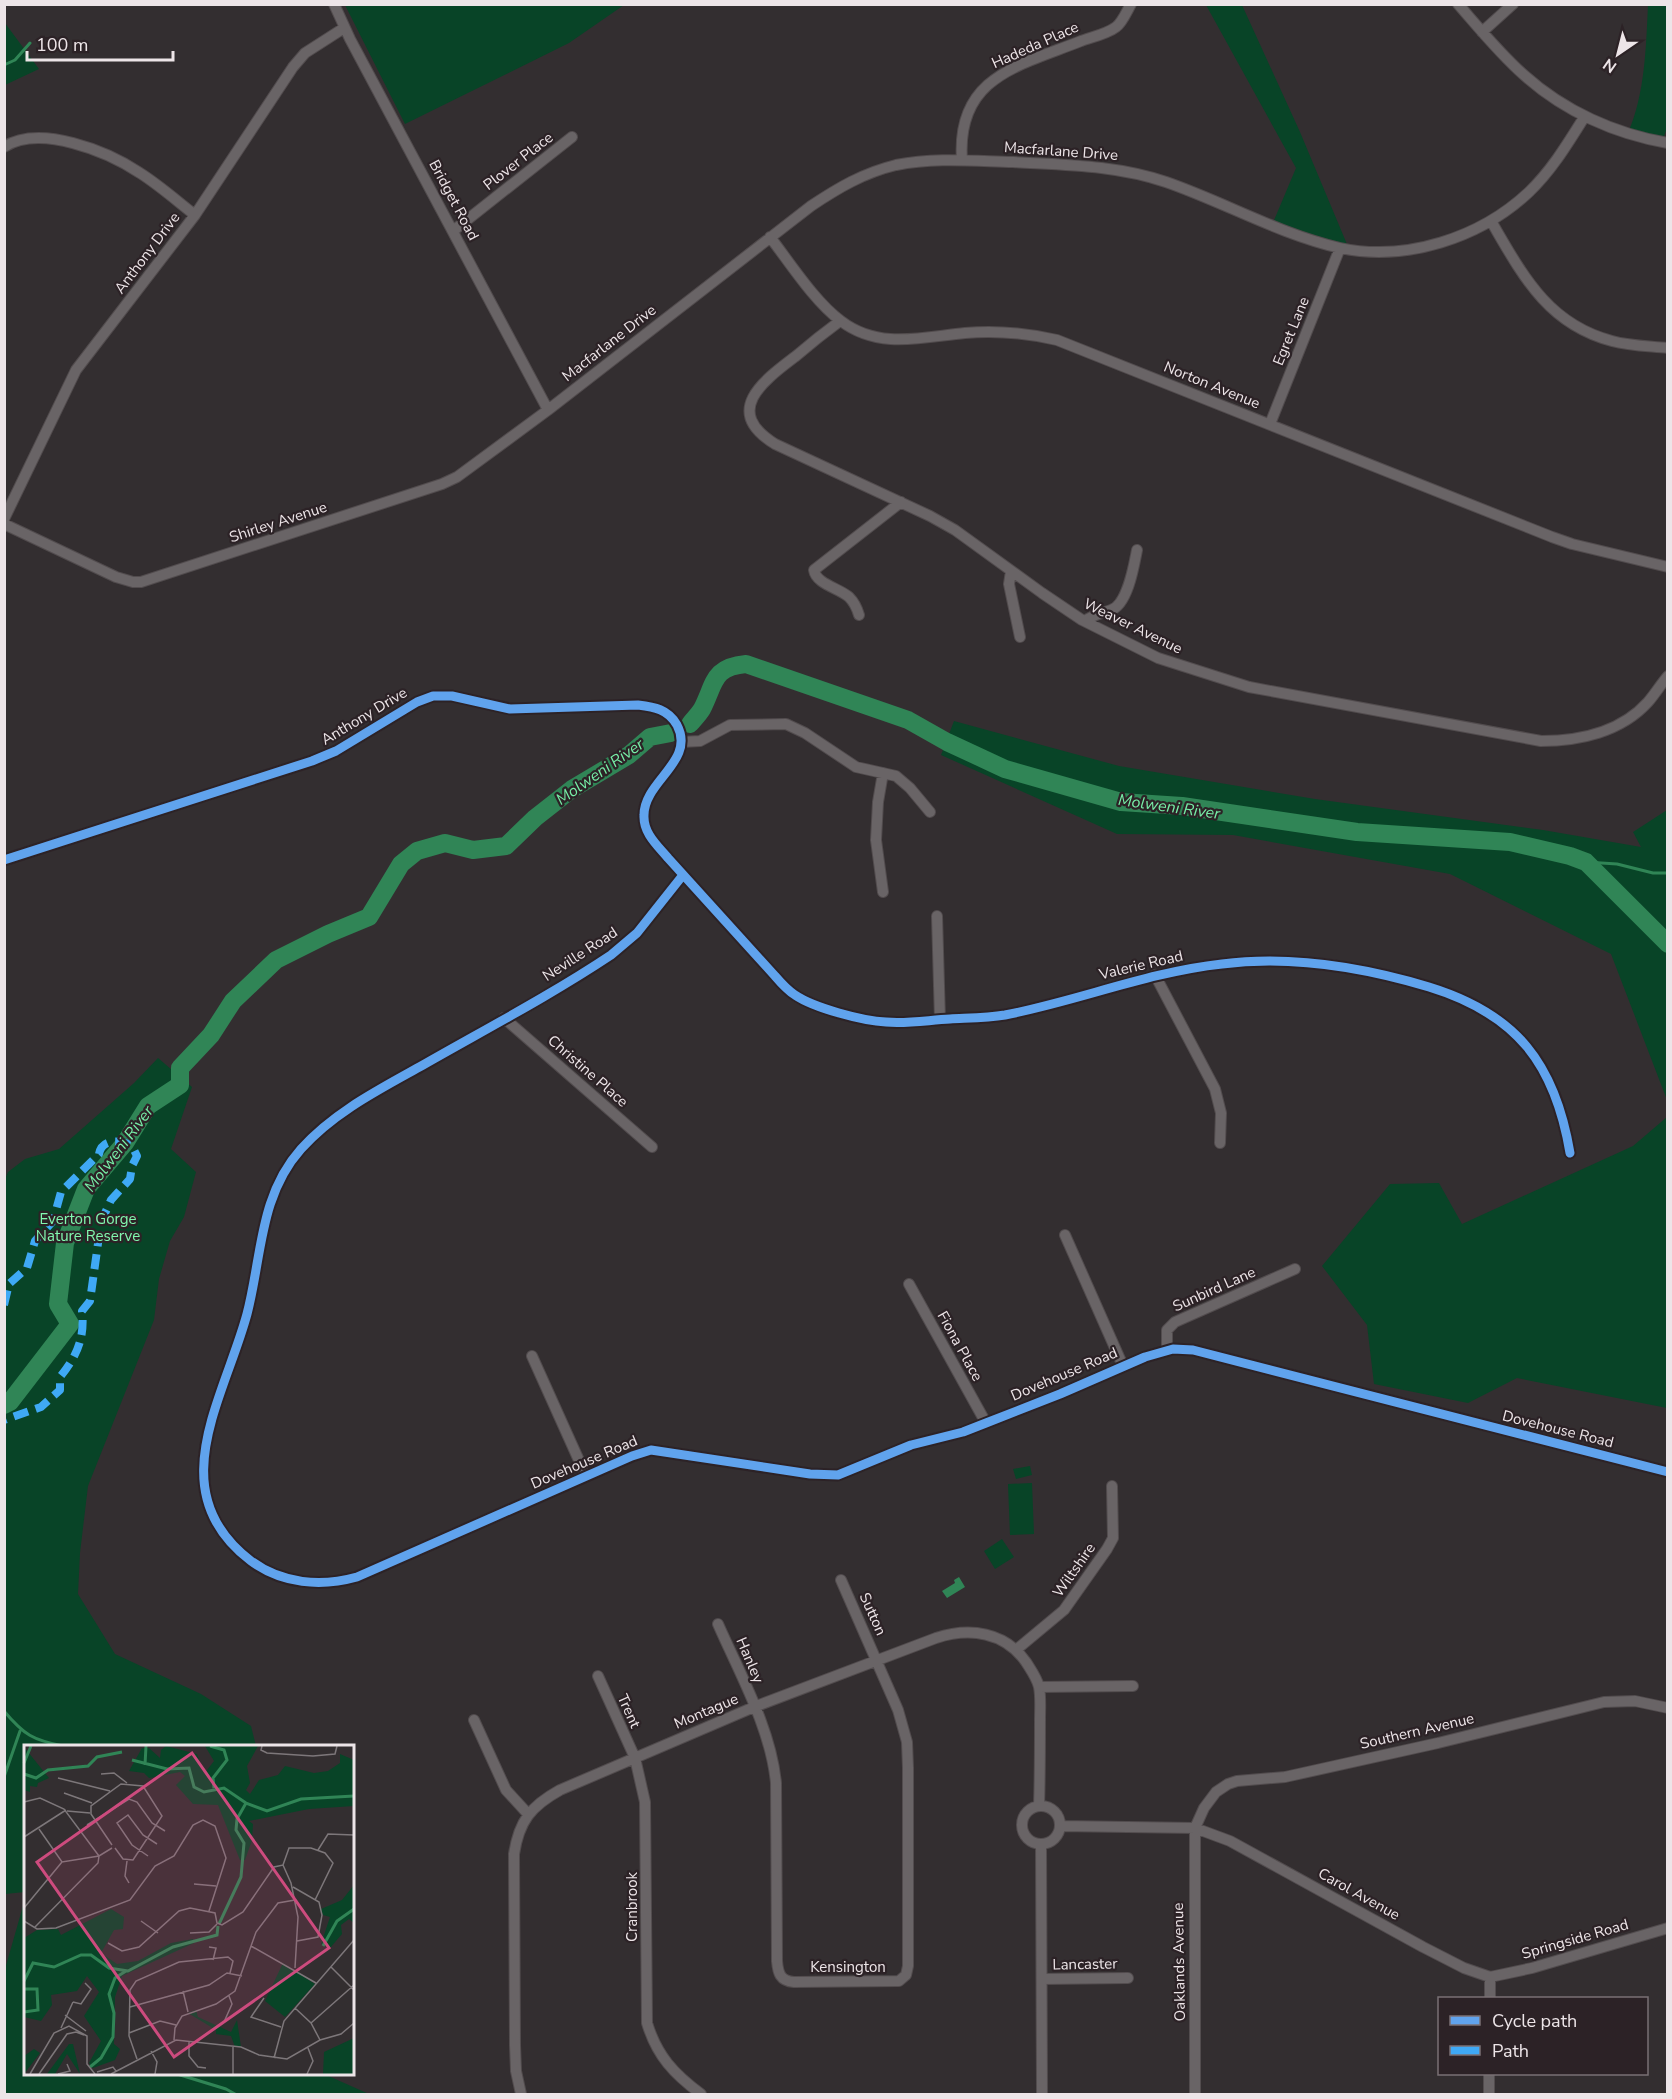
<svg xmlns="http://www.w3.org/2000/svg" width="1672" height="2099" viewBox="0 0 1672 2099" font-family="'Nunito Sans',sans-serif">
  <rect width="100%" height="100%" fill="#332e30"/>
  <path fill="#084427" d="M 345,5 L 624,5 L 569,43 L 405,124 Z
    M 1206,5 L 1242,5 L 1300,132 L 1349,249 L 1272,225 L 1296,168 Z
    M 1648,5 L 1667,5 L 1667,128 L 1662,142 L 1628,133 C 1645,94 1646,47 1648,5 Z
    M 5,23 L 39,69 L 5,85 L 4,85 Z
    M 954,721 L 1119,766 L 1315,799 L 1543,830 L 1641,847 L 1633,832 L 1667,810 L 1667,1100 L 1611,954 L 1450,874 L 1233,835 L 1117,834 L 941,755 Z
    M 158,1058 L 192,1087 L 171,1149 L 196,1172 L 184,1217 L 170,1241 L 159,1279 L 154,1320 L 88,1486 L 80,1553 L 78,1594 L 115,1654 L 201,1694 L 251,1726 L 256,1746 L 26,1746 L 25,1892 L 5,1894 L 5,1179 L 8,1172 L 25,1159 L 59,1149 L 134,1083 Z
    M 1667,1117 L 1667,1408 L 1517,1378 L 1468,1403 L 1374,1384 L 1367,1325 L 1322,1266 L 1390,1184 L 1439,1183 L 1462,1224 L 1633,1146 Z
    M 1030,1466 L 1032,1475 L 1016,1479 L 1013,1469 Z
    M 1032,1483 L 1034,1534 L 1010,1535 L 1008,1484 Z
    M 1002,1539 L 1014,1557 L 995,1569 L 984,1551 Z
    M 25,1899 L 26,2074 L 324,2074 L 369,2094 L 5,2094 L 5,1969 Z"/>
  <path fill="#308556" d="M 959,1577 L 965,1587 L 947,1598 L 942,1591 L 955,1583 L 954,1580 Z"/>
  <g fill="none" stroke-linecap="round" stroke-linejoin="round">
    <path stroke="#308556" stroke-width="3" d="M 4,65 L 15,60 L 30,43
      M 1586,862 L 1617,864 L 1653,873 L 1668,873
      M 4,1711 C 24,1735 33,1740 63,1746
      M 4,1777 L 20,1731
      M 177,2074 L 226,2089 L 235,2094"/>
    <path stroke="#308556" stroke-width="18" d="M 690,724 C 694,719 699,714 702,709 C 715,684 712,667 746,664 L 908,720 L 947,742 L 1005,769 L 1121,802 L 1182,806 L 1357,832 L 1510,842 L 1570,856 L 1586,862 L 1668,944
      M 4,1405 L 10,1402 L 70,1324 L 58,1304 L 65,1243 L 86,1189 L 125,1143 L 148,1106 L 180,1085 L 180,1068 L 211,1035 L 233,1001 L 276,960 L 328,934 L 369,917 L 401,864 L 417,851 L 445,843 L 473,850 L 506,846 L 535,818 L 572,789 L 629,755 L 650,737 L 671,733"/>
    <defs>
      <path id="minor" d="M 334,4 L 350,39 L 548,410
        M 1458,4 C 1479,28 1500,54 1524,75 C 1564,111 1615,134 1668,143
        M 1482,32 L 1513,4
        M 4,147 C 40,124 107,151 140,173 C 159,185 177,201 195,215
        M 962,160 C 956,77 1018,66 1081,41 C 1092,37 1107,34 1116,27 C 1122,23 1127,11 1131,4
        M 1491,221 C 1522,274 1547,324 1612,341 C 1630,346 1649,346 1668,348
        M 453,231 L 572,137
        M 770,237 C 790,263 815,302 841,321 C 879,350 923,337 965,333 C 997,330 1026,333 1057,340 L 1552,537 L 1572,544 L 1668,567
        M 840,321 C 825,332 810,344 796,356 C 763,381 722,411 775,444 L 930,516 L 955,530 L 1042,593 L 1082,620 L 1158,658 L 1249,687 L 1541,741 C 1579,741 1621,732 1648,702 C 1655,694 1661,684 1668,676
        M 1270,424 L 1340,248
        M 4,519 L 76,370 L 195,215 L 293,67 L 305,53 L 344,28
        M 4,524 L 116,577 L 133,582 L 141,582 L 442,484 L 457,477 L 548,410 L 811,206 C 838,188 863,173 896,165 C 935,157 974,161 1013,162 C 1065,165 1116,165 1166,182 C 1224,202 1279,234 1340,248 C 1406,262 1480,238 1529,192 C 1552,170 1568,143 1585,116
        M 1011,571 L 1009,584 L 1020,637
        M 859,615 C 857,608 854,602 849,597 C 839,588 816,584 814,570 L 901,502
        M 1085,621 C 1094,614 1101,614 1111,610 C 1128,604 1134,565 1137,550
        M 681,742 L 700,741 L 730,725 L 786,724 L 805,733 L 856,767 L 896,776 L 910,788 L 930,812
        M 4,860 L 312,761 L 336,751 L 417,702 L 433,696 L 452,696 L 510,709 L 638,705 C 654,707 668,709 677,725 C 696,761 644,781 644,815 C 643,833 657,845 668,858 L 775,976 C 781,983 787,990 795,995 C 814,1008 863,1021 886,1022 C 907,1024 929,1020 950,1019 C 968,1018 987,1018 1005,1015 C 1078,1001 1148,972 1222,964 C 1292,955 1362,967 1429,987 C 1517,1014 1555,1064 1570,1153
        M 683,875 L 637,933 L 611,955 C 551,995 486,1029 423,1065 C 380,1089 334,1112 301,1149 C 259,1196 262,1257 247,1314 C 224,1399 160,1492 251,1561 C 282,1584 321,1587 357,1577 L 632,1456 L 651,1450 L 810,1474 L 838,1475 L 911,1445 L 963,1432 L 986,1423 L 1060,1394 L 1145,1357 L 1173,1349 L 1193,1350 L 1668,1472
        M 883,892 L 876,840 L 878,802 L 883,773
        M 937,916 L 940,1020
        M 1155,975 L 1215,1089 L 1221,1113 L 1220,1143
        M 504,1018 L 652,1147
        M 1065,1235 L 1123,1366
        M 909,1284 L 986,1423
        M 1167,1350 L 1167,1330 L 1175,1322 L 1295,1269
        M 532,1356 L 586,1476
        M 718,1624 C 740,1674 771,1729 776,1783 L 777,1961 C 778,1973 780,1981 794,1982 L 899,1981 L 906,1975 L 908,1966 L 908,1768 L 907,1742 L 898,1710 L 841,1580
        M 1016,1650 L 1064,1610 L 1107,1549 L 1113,1538 L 1112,1486
        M 598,1676 L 635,1758 L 645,1802 L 647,2023 C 657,2056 674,2074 701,2094
        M 1039,1687 L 1133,1686
        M 474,1720 L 506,1790 L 528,1814
        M1022 1825a19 19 0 1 1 38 0a19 19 0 1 1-38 0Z
        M 1060,1826 L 1195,1828 L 1230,1841 L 1423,1947 L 1464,1968 L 1490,1977 L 1490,1998
        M 1041,1844 L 1042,2094
        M 1490,1977 L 1532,1968 L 1668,1928
        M 1042,1979 L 1128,1978
        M 521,2094 L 516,2071 L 515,2045 L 514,1854 C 519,1821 531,1806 560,1790 L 754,1707 L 936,1638 C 970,1627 1005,1632 1026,1662 C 1031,1670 1037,1678 1039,1687 C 1041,1697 1040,1709 1040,1719 C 1040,1748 1040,1777 1039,1806
        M 1195,2094 L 1195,1828 L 1204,1808 L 1216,1792 L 1228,1784 L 1237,1781 L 1285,1777 L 1438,1743 L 1604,1702 L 1635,1701 L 1668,1708
        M 1489,2094 L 1489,2074"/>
    </defs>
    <use href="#minor" stroke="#524c4e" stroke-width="12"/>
    <use href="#minor" stroke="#696466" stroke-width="10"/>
    <path stroke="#3fa9f5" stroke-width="8" stroke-dasharray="15 8" stroke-linecap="butt" d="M 4,1305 L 9,1284 L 27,1268 L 35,1241 L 53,1221 L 61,1192 L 99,1154 C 102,1138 120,1140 132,1146 L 137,1156 L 132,1166 L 130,1179 L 111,1200 L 101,1222 L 90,1301 L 82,1311 C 85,1338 77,1356 60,1377 L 60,1390 L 41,1407 L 4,1420"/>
    <defs>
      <path id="cycleway" d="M 4,860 L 312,761 L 336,751 L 417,702 L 433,696 L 452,696 L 510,709 L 638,705 C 654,707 668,709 677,725 C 696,761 644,781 644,815 C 643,833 657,845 668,858 L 775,976 C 781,983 787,990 795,995 C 814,1008 863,1021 886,1022 C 907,1024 929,1020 950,1019 C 968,1018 987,1018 1005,1015 C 1078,1001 1148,972 1222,964 C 1292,955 1362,967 1429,987 C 1517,1014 1555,1064 1570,1153
        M 683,875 L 637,933 L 611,955 C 551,995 486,1029 423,1065 C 380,1089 334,1112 301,1149 C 259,1196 262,1257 247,1314 C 224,1399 160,1492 251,1561 C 282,1584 321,1587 357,1577 L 632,1456 L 651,1450 L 810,1474 L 838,1475 L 911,1445 L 963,1432 L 986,1423 L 1060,1394 L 1145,1357 L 1173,1349 L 1193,1350 L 1668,1472"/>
    </defs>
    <use href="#cycleway" stroke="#2c2226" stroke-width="13"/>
    <use href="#cycleway" stroke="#60a3ed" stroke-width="9"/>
  </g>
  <g text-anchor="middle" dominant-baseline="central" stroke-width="4.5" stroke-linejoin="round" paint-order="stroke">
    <g font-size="15" fill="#ede5e8" stroke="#2c2226">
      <text transform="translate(1035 45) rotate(-24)">Hadeda Place</text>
      <text transform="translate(1061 151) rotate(4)">Macfarlane Drive</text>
      <text transform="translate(518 161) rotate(-38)">Plover Place</text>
      <text transform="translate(454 200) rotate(62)">Bridget Road</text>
      <text transform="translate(147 253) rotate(-53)">Anthony Drive</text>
      <text transform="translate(1291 331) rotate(-68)">Egret Lane</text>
      <text transform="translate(609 343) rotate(-38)">Macfarlane Drive</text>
      <text transform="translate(1212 385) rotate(22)">Norton Avenue</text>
      <text transform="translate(278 522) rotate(-18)">Shirley Avenue</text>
      <text transform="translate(1133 626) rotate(26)">Weaver Avenue</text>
      <text transform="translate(364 716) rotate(-31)">Anthony Drive</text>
      <text transform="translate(580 954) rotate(-33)">Neville Road</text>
      <text transform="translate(1141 965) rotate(-13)">Valerie Road</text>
      <text transform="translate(588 1071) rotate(41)">Christine Place</text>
      <text transform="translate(1214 1289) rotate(-24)">Sunbird Lane</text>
      <text transform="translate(960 1346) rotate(61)">Fiona Place</text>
      <text transform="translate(1064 1374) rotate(-23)">Dovehouse Road</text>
      <text transform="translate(1558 1429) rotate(14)">Dovehouse Road</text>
      <text transform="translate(584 1462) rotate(-23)">Dovehouse Road</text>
      <text transform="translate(1074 1570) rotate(-55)">Wiltshire</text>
      <text transform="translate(873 1614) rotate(66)">Sutton</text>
      <text transform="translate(750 1660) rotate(67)">Hanley</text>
      <text transform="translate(629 1711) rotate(66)">Trent</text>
      <text transform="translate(706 1711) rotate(-23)">Montague</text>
      <text transform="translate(1417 1731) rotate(-13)">Southern Avenue</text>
      <text transform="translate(1359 1894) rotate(29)">Carol Avenue</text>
      <text transform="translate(632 1907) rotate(-90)">Cranbrook</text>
      <text transform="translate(1575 1939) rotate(-16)">Springside Road</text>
      <text transform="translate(1179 1962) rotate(-91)">Oaklands Avenue</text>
      <text transform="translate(1085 1964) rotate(-1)">Lancaster</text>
      <text x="848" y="1967">Kensington</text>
    </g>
    <g font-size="15" fill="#81f8af" stroke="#2c2226">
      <text x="88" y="1219">Everton Gorge<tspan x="88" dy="17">Nature Reserve</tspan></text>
    </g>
    <g font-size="16" font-style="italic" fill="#77eea7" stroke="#2c2226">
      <text transform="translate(600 772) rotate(-35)">Molweni River</text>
      <text transform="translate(1169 807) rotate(8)">Molweni River</text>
      <text transform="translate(119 1149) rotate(-53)">Molweni River</text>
    </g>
  </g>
  <g transform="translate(24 1745)">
    <rect width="330" height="330" fill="#332e30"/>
    <path d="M 142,1 L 173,9 L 180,29 L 190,16 L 181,1 L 234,1 L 223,21 L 226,38 L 222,45 L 226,49 L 235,35 L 254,30 L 261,21 L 290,28 L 304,26 L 316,18 L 316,9 L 330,15 L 330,61 L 285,64 L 225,76 L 229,79 L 228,95 L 221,115 L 216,115 L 194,60 L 169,59 L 152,40 L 161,31 L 156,27 L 125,33 L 120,28 L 105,26 L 118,3 L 125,3 L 136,13 L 137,5 ZM 0,2 L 25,33 L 14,38 L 13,42 L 6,41 L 6,47 L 0,45 ZM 330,140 L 330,178 L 325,174 L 317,180 L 318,189 L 306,203 L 297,199 L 306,172 L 299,170 L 297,164 L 318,155 ZM 87,164 L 100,172 L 99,184 L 90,185 L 77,208 L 93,219 L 114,216 L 147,198 L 169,194 L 170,198 L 98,231 L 91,252 L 90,299 L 96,304 L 91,315 L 69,323 L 65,318 L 77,296 L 60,271 L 75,247 L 63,231 L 53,246 L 27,250 L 28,260 L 17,276 L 0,272 L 0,193 L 13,185 L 34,184 L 37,190 ZM 259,218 L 291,239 L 261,272 L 241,256 ZM 172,265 L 174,272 L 207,287 L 213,275 L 217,302 L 211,302 L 207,291 L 192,289 L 192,285 L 164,268 ZM 330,293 L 330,329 L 299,329 L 300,307 ZM 45,299 L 49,299 L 56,329 L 43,309 L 31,329 L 23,329 ZM 10,304 L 16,308 L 0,329 L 0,311 Z" fill="#084427"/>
    <path fill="none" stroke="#308556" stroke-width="3" d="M 186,1 L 200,5 L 203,15 L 189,33 L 190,43M 108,15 L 143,24 L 165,23 L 170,42 L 180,47 L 200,43 L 222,58M 0,18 L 7,1M 121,20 L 122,1M 0,29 L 12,33 L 24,25 L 64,21 L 73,12 L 98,7M 195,179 L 217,132 L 220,98 L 212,85 L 213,74 L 222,58 L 243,66 L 277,54 L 330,51M 299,201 L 313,176 L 330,164M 0,236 L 9,218 L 30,222 L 57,210 L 67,210 L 85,223 L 104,226 L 149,202 L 193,190 L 194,181M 0,244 L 13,244 L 14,265 L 0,267M 66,322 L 77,313 L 89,292 L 90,268 L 85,249 L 91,233 L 102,226"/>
    <path fill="none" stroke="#7d777a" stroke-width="1.5" d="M 238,1 L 237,5 L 243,8 L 289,11 L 311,9 L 313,1M 77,29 L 90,28 L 103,38M 34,33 L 86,46M 40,48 L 68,58M 0,57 L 16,53 L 40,64 L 75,111M 43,66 L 66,68M 63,80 L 105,54 L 113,57 L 128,78 L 141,86M 15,84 L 38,117 L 75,111 L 88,103M 0,92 L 42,65M 88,100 L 67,69 L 67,61 L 97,39 L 119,41 L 138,71 L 109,115 L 99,114 L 91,103M 294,105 L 304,89 L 330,90M 124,111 L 108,100 L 93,78 L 104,70 L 119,90 L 133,99M 103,116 L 101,131 L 105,138M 259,120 L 265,103 L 287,103 L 301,108 L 309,118 L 291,155M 170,139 L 192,141M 269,142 L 295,157 L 298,170 L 294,192 L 273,196M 0,163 L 38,117M 0,176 L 13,184 L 32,183 L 106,155 L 131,121 L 150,111 L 169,80 L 179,75 L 191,81 L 202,113 L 185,166M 117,176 L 134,188M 11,182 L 74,118 L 75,111M 166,188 L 185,187 L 193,179M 84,198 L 98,206 L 115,202 L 155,166 L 166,163 L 191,168 L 193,178 L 198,180 L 219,167 L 250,122 L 259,120 L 267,138 L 274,172 L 271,223M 227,201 L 292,238M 185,202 L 192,203 L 189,215M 307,222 L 330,245M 159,246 L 164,267M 240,253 L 227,272 L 257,282M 49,257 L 57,259 L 67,244 L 61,238M 106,262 L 185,240 L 203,228 L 218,231M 271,263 L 287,278 L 296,295M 41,270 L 62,286M 200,277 L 208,259 L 205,251M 287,278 L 330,240M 37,283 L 49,257M 105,288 L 136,276 L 152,280M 150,295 L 151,283 L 158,271 L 192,259 L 211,246 L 232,187 L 254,158 L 271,155M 165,297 L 165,311 L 174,322 L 182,323M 209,302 L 209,329M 127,306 L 133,317 L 131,329M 250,313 L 260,276 L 330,195M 113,314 L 105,291 L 106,245 L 112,236 L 155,217 L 204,212 L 209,216 L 206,228M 73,327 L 89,322 L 92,326M 6,329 L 30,288 L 45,281 L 63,291 L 63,319 L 71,329M 15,329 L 43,289 L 52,287 L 60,290M 34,329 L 46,326 L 43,319M 87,329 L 152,295 L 217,302 L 235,310 L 263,314 L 296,295 L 317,289 L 330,278M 283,329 L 289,316 L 284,303"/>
    <path fill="#cd4b7e" fill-opacity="0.15" stroke="#cd4b7e" stroke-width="3" d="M 168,8 L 305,203 L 150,312 L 13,117 Z"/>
    <rect width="330" height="330" fill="none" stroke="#ede5e8" stroke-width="3"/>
  </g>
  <rect width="1672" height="2099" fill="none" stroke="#ede5e8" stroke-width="12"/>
  <rect x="1438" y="1997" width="210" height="78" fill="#2c2226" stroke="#797074" stroke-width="1.5"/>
  <rect x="1450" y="2016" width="30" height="9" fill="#60a3ed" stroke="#797074" stroke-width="1.5"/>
  <text x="1492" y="2027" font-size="18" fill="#ede5e8">Cycle path</text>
  <rect x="1450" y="2046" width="30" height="9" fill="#3fa9f5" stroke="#797074" stroke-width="1.5"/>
  <text x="1492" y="2057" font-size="18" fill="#ede5e8">Path</text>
  <g transform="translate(1618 54) rotate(215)" stroke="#2c2226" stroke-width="4.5" paint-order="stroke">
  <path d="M0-4.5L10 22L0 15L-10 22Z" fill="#ede5e8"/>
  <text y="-9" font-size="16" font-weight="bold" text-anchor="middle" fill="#ede5e8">N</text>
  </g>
  <path d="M27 51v9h146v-9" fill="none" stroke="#ede5e8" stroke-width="3"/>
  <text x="36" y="51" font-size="18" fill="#ede5e8" stroke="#2c2226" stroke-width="4.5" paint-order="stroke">100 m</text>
</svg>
